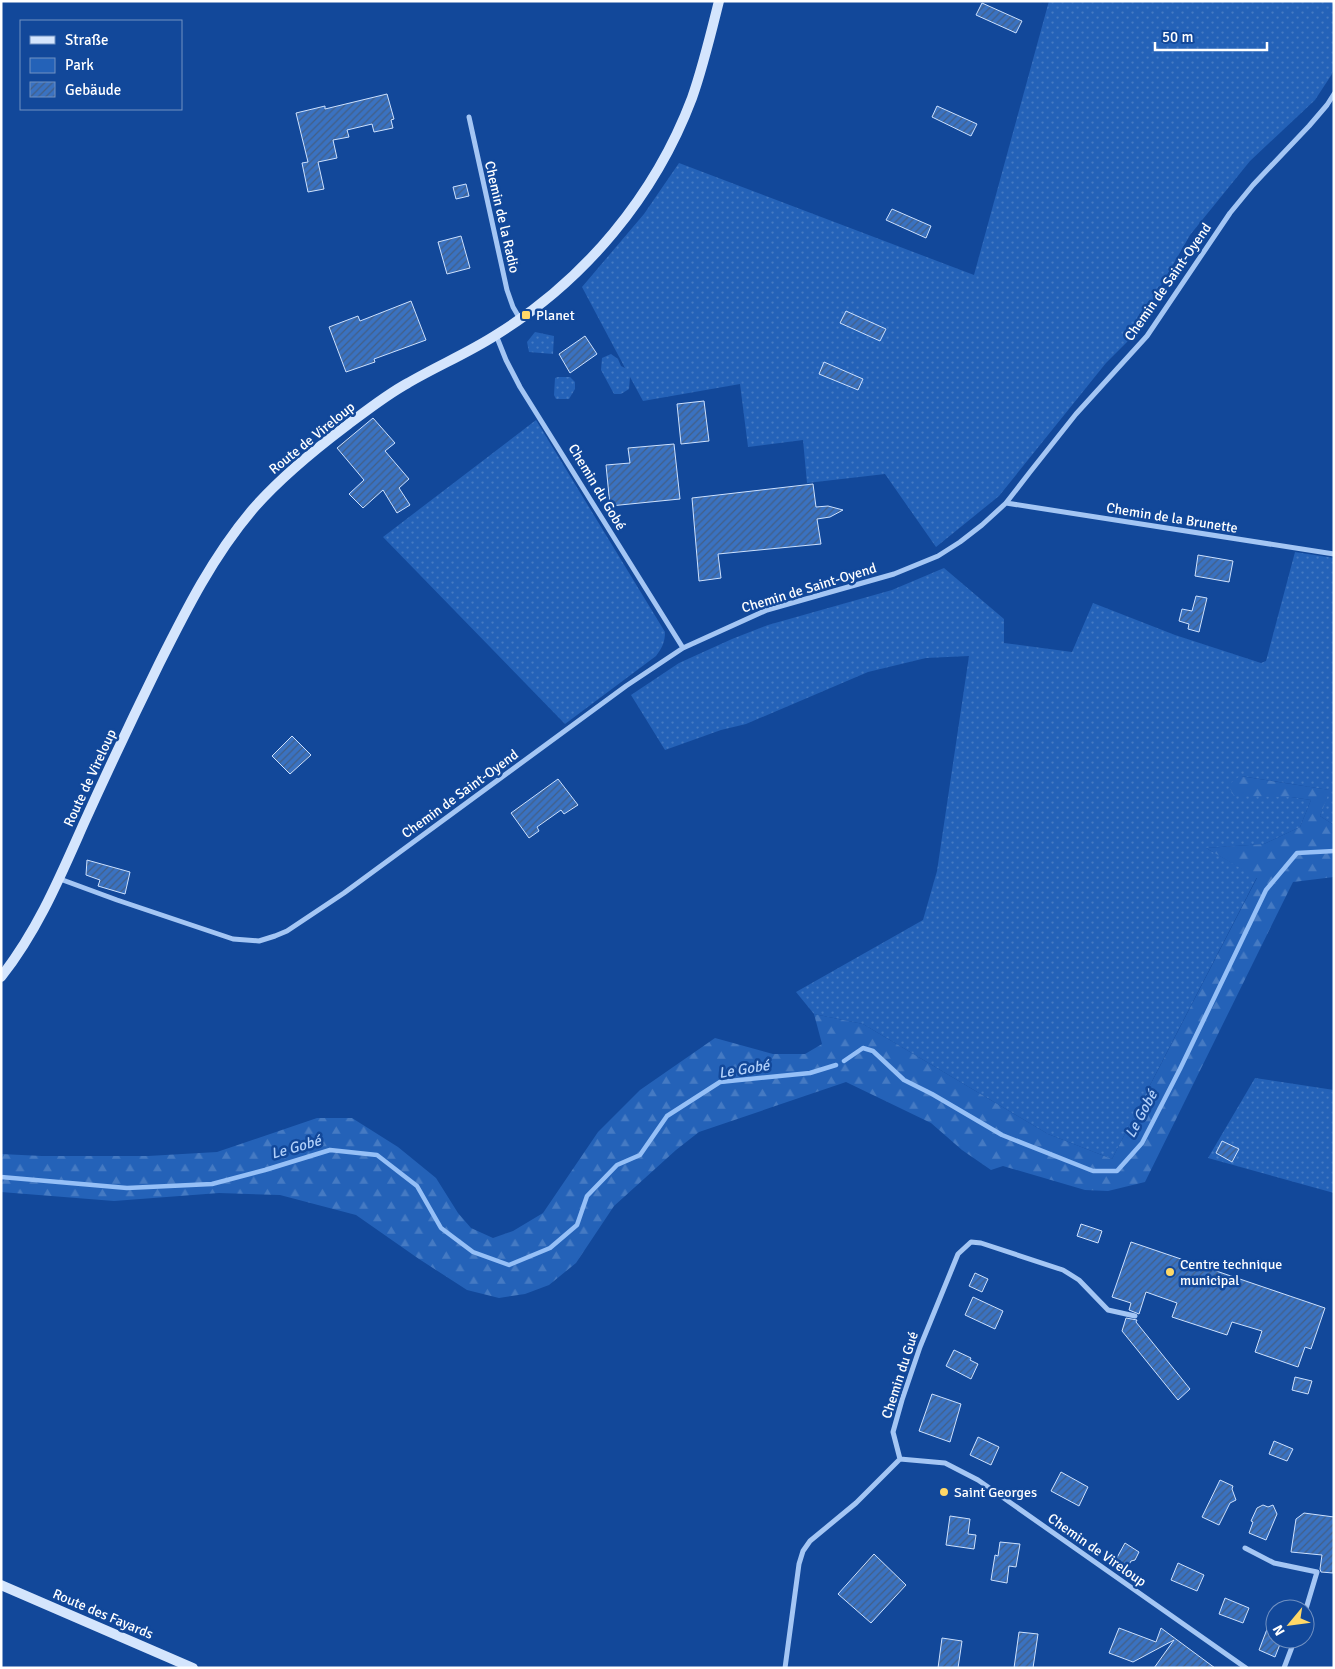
<svg xmlns="http://www.w3.org/2000/svg" width="1335" height="1669" viewBox="0 0 1335 1669" font-family="Signika,sans-serif">
  <defs>
    <pattern id="green-dots" width="8" height="8" patternUnits="userSpaceOnUse" patternTransform="scale(1.25)"><rect width="8" height="8" fill="#2462b8"/><path d="M2 2h.1M6 6h.1" fill="none" stroke="#457ac3" stroke-width="1.8" stroke-linecap="round"/></pattern>
    <pattern id="forest-firs" width="22" height="20" patternUnits="userSpaceOnUse" patternTransform="scale(1.25)"><rect width="22" height="20" fill="#2462b8"/><path d="M5 1l3.5 6h-7zM16 11l3.5 6h-7z" fill="#457ac3"/></pattern>
    <pattern id="building-hatch" width="6" height="6" patternUnits="userSpaceOnUse" patternTransform="scale(1.25)"><rect width="6" height="6" fill="#3a72c1"/><path d="M-1 1l2-2M0 6l6-6M5 7l2-2" fill="none" stroke="#435f86"/></pattern>
  </defs>
  <rect width="100%" height="100%" fill="#12489a"/>
  <path fill="url(#green-dots)" d="M 1049,1 L 1334,1 L 1334,67 L 1332,74 L 1315,100 L 1250,161 L 1190,235 L 1131,338 L 1106,363 L 999,496 L 936,547 L 885,474 L 807,483 L 803,440 L 748,447 L 740,384 L 643,401 L 630,377 L 629,389 L 621,394 L 614,394 L 601,370 L 602,358 L 611,354 L 618,359 L 621,366 L 625,368 L 582,287 L 644,214 L 679,163 L 974,275 Z
    M 535,332 L 554,336 L 553,354 L 529,352 L 527,342 Z
    M 558,377 L 570,377 L 575,382 L 575,389 L 569,399 L 556,399 L 554,395 L 555,378 Z
    M 536,420 L 665,632 C 665,642 662,648 656,656 L 565,724 L 383,537 Z
    M 1295,552 L 1334,558 L 1334,825 L 1320,816 L 1329,790 L 1241,776 L 1291,797 L 1311,800 L 1300,827 L 1264,844 L 1206,848 L 1257,877 L 1112,1159 L 1048,1134 L 863,1024 L 814,1014 L 796,992 L 923,920 L 937,871 L 969,656 L 926,658 L 868,672 L 746,724 L 721,730 L 665,750 L 631,695 L 679,663 L 732,639 L 768,625 L 892,590 L 944,568 L 1004,619 L 1004,643 L 1072,652 L 1093,603 L 1175,635 L 1261,663 L 1266,661 Z
    M 1255,1078 L 1334,1090 L 1334,1193 L 1208,1158 Z"/>
  <path fill="url(#forest-firs)" d="M 1240,776 L 1330,790 L 1320,816 L 1334,825 L 1334,877 L 1293,882 L 1145,1182 L 1108,1191 L 1085,1190 L 1003,1166 L 991,1170 L 962,1150 L 931,1123 L 846,1082 L 699,1132 L 676,1150 L 614,1206 L 576,1263 L 549,1285 L 525,1294 L 499,1298 L 467,1290 L 419,1259 L 356,1215 L 280,1195 L 219,1193 L 114,1201 L 1,1192 L 1,1154 L 42,1156 L 148,1156 L 217,1152 L 317,1118 L 352,1118 L 398,1147 L 436,1178 L 458,1213 L 471,1228 L 493,1238 L 513,1231 L 543,1213 L 598,1132 L 640,1090 L 715,1038 L 773,1054 L 805,1054 L 822,1044 L 814,1014 L 863,1024 L 1048,1134 L 1112,1159 L 1257,878 L 1206,848 L 1264,844 L 1300,827 L 1311,800 L 1291,797 L 1234,796 L 1228,785 Z"/>
  <g fill="none" stroke-linecap="round" stroke-linejoin="round">
    <path stroke="#96c0f7" stroke-width="4.5" d="M 844,1061 L 863,1048 L 873,1051 L 904,1080 L 932,1094 L 1002,1135 L 1093,1171 L 1117,1171 L 1142,1143 L 1180,1069 L 1266,890 L 1297,853 L 1334,851
      M 1,1177 L 127,1188 L 212,1184 L 265,1170 L 330,1150 L 377,1155 L 417,1186 L 441,1228 L 473,1252 L 509,1265 L 550,1248 L 577,1225 L 587,1196 L 617,1165 L 640,1155 L 667,1116 L 720,1082 L 810,1073 L 836,1065"/>
  </g>
  <path fill="url(#building-hatch)" stroke="#cde1fe" d="M 982,3 L 1022,21 L 1016,33 L 976,15 Z
    M 387,94 L 394,119 L 391,120 L 393,128 L 374,132 L 372,124 L 347,130 L 349,137 L 333,140 L 337,158 L 318,162 L 324,189 L 308,192 L 302,163 L 308,162 L 296,113 L 325,106 L 325,109 Z
    M 937,106 L 977,124 L 971,136 L 932,117 Z
    M 466,184 L 469,196 L 456,199 L 453,187 Z
    M 892,209 L 931,226 L 926,238 L 886,220 Z
    M 461,236 L 470,268 L 447,274 L 438,242 Z
    M 411,301 L 426,340 L 374,359 L 375,362 L 346,372 L 329,327 L 358,316 L 360,321 Z
    M 846,311 L 886,329 L 880,341 L 840,323 Z
    M 585,336 L 597,354 L 570,373 L 559,354 Z
    M 824,362 L 863,379 L 858,390 L 819,374 Z
    M 704,401 L 709,441 L 681,444 L 677,404 Z
    M 373,418 L 395,443 L 385,451 L 409,479 L 399,488 L 410,505 L 397,513 L 383,490 L 363,508 L 349,494 L 364,480 L 337,448 Z
    M 674,444 L 680,499 L 610,506 L 606,465 L 630,463 L 628,448 Z
    M 813,484 L 816,507 L 828,506 L 843,510 L 830,517 L 817,519 L 821,544 L 718,554 L 721,578 L 699,581 L 692,498 Z
    M 1198,555 L 1233,561 L 1229,582 L 1195,576 Z
    M 1196,596 L 1207,598 L 1199,632 L 1188,629 L 1189,624 L 1179,621 L 1182,609 L 1192,611 Z
    M 292,736 L 311,755 L 290,774 L 272,756 Z
    M 558,779 L 578,805 L 564,814 L 561,810 L 537,827 L 539,831 L 529,838 L 511,813 Z
    M 87,860 L 130,872 L 125,894 L 98,886 L 100,880 L 86,875 Z
    M 1222,1141 L 1239,1149 L 1232,1162 L 1216,1153 Z
    M 1081,1224 L 1102,1231 L 1098,1243 L 1077,1236 Z
    M 1131,1242 L 1325,1308 L 1311,1349 L 1305,1347 L 1298,1367 L 1255,1352 L 1262,1331 L 1232,1322 L 1227,1335 L 1172,1317 L 1177,1303 L 1146,1292 L 1139,1314 L 1129,1310 L 1131,1303 L 1112,1297 Z
    M 975,1273 L 988,1279 L 982,1292 L 969,1286 Z
    M 973,1297 L 1003,1311 L 995,1329 L 965,1315 Z
    M 1126,1318 L 1137,1320 L 1136,1322 L 1190,1389 L 1178,1400 L 1122,1331 Z
    M 954,1350 L 971,1358 L 970,1360 L 978,1364 L 971,1379 L 946,1366 Z
    M 1295,1377 L 1312,1381 L 1308,1394 L 1292,1390 Z
    M 932,1394 L 961,1404 L 950,1442 L 919,1431 Z
    M 978,1437 L 999,1447 L 991,1465 L 970,1455 Z
    M 1274,1441 L 1293,1449 L 1287,1461 L 1269,1454 Z
    M 1061,1472 L 1088,1487 L 1079,1506 L 1051,1491 Z
    M 1220,1480 L 1233,1486 L 1232,1489 L 1236,1500 L 1230,1503 L 1219,1525 L 1202,1517 Z
    M 1263,1505 L 1268,1507 L 1273,1505 L 1277,1514 L 1266,1540 L 1249,1533 L 1253,1522 L 1251,1521 L 1257,1508 Z
    M 1304,1513 L 1334,1517 L 1333,1573 L 1321,1572 L 1320,1569 L 1322,1555 L 1291,1552 L 1296,1519 Z
    M 950,1516 L 970,1519 L 968,1534 L 976,1535 L 974,1549 L 946,1545 Z
    M 1000,1542 L 1020,1544 L 1016,1567 L 1009,1566 L 1007,1583 L 991,1580 L 995,1555 L 998,1556 Z
    M 1125,1543 L 1139,1552 L 1135,1560 L 1131,1561 L 1126,1570 L 1114,1563 Z
    M 874,1554 L 906,1585 L 871,1623 L 838,1594 Z
    M 1178,1563 L 1204,1575 L 1197,1591 L 1171,1580 Z
    M 1225,1598 L 1249,1608 L 1243,1623 L 1219,1614 Z
    M 1274,1611 L 1275,1639 L 1282,1639 L 1275,1657 L 1259,1650 Z
    M 1119,1628 L 1156,1642 L 1161,1628 L 1215,1668 L 1154,1668 L 1174,1640 L 1133,1662 L 1109,1653 Z
    M 1019,1632 L 1038,1634 L 1033,1668 L 1014,1668 Z
    M 942,1638 L 962,1641 L 958,1668 L 938,1668 Z"/>
  <g fill="none" stroke-linecap="round" stroke-linejoin="round">
    <path stroke="#a4c6f4" stroke-width="5" d="M 469,117 L 507,290 L 513,307 L 520,319
      M 496,335 L 506,360 L 520,387 L 683,648
      M 1006,503 L 1334,554
      M 60,879 L 117,900 L 233,939 L 259,941 L 275,936 L 287,931 L 344,893 L 626,686 L 683,648 L 767,610 L 894,574 L 938,556 L 960,542 L 982,525 L 1006,503 L 1030,472 L 1076,414 L 1147,336 L 1230,213 L 1253,185 L 1309,126 L 1327,105 L 1334,94
      M 900,1459 L 945,1463 L 978,1480 L 1246,1668
      M 1245,1548 L 1274,1563 L 1317,1572 L 1305,1612
      M 785,1668 L 799,1564 L 803,1551 L 810,1541 L 856,1503 L 900,1459 L 893,1432 L 902,1400 L 920,1347 L 958,1254 L 971,1242 L 981,1243 L 1063,1270 L 1079,1280 L 1108,1310 L 1135,1316
      M 1284,1668 L 1295,1639"/>
    <path stroke="#d4e5fd" stroke-width="10" d="M 1,977 C 38,930 60,877 84,823 C 108,770 133,717 159,664 C 186,610 213,556 253,509 C 280,478 313,451 346,426 C 366,411 386,395 408,383 C 437,366 468,353 496,335 C 585,280 655,196 692,98 C 703,67 711,33 719,1
      M 1,1585 L 193,1668"/>
  </g>
  <g fill="#ffd867" stroke="#12489a" stroke-width="2">
    <rect x="521" y="310" width="10" height="10" rx="2.5"/>
    <circle cx="1170" cy="1272" r="5"/>
    <circle cx="944" cy="1492" r="5"/>
  </g>
  <g text-anchor="middle" dominant-baseline="central" stroke-width="5" stroke-linejoin="round" paint-order="stroke">
    <g font-size="14" fill="#fff" stroke="#12489a">
      <text transform="translate(502 217) rotate(77)">Chemin de la Radio</text>
      <text transform="translate(1168 282) rotate(-55)">Chemin de Saint-Oyend</text>
      <text transform="translate(312 438) rotate(-39)">Route de Vireloup</text>
      <text transform="translate(597 487) rotate(59)">Chemin du Gobé</text>
      <text transform="translate(1172 518) rotate(9)">Chemin de la Brunette</text>
      <text transform="translate(809 588) rotate(-17)">Chemin de Saint-Oyend</text>
      <text transform="translate(90 778) rotate(-65)">Route de Vireloup</text>
      <text transform="translate(460 794) rotate(-36)">Chemin de Saint-Oyend</text>
      <text transform="translate(900 1375) rotate(-72)">Chemin du Gué</text>
      <text transform="translate(1097 1550) rotate(35)">Chemin de Vireloup</text>
      <text transform="translate(103 1614) rotate(23)">Route des Fayards</text>
    </g>
    <g font-size="14" fill="#fff" stroke="#12489a" text-anchor="start">
      <text x="536" y="315">Planet</text>
      <text x="1180" y="1264">Centre technique<tspan x="1180" dy="16">municipal</tspan></text>
      <text x="954" y="1492">Saint Georges</text>
    </g>
    <g font-size="15" font-style="italic" fill="#b1d0fa" stroke="#12489a">
      <text transform="translate(744 1069) rotate(-9)">Le Gobé</text>
      <text transform="translate(1141 1114) rotate(-62)">Le Gobé</text>
      <text transform="translate(296 1147) rotate(-16)">Le Gobé</text>
    </g>
  </g>
  <rect width="1335" height="1669" fill="none" stroke="#ffffff" stroke-width="5"/>
  <rect x="20" y="20" width="162" height="90" fill="#12489a" stroke="#7191c2"/>
  <rect x="30" y="36" width="25" height="8" fill="#d4e5fd" stroke="#7191c2"/>
  <text x="65" y="45" font-size="15" fill="#ffffff">Straße</text>
  <rect x="30" y="58" width="25" height="15" fill="#2462b8" stroke="#7191c2"/>
  <text x="65" y="70" font-size="15" fill="#ffffff">Park</text>
  <rect x="30" y="82" width="25" height="15" fill="url(#building-hatch)" stroke="#7191c2"/>
  <text x="65" y="95" font-size="15" fill="#ffffff">Gebäude</text>
  <g transform="translate(1290 1624) rotate(241)"><circle r="24" fill="#12489a" stroke="#7191c2"/>
  <path d="M0-4L9 19L0 12L-9 19Z" fill="#ffd867"/>
  <text y="-8" font-size="14" font-weight="bold" text-anchor="middle" fill="#ffffff">N</text>
  </g>
  <path d="M1155 42v8h112v-8" fill="none" stroke="#ffffff" stroke-width="2.5"/>
  <text x="1162" y="42" font-size="15" fill="#ffffff" stroke="#12489a" stroke-width="4" paint-order="stroke">50 m</text>
</svg>
